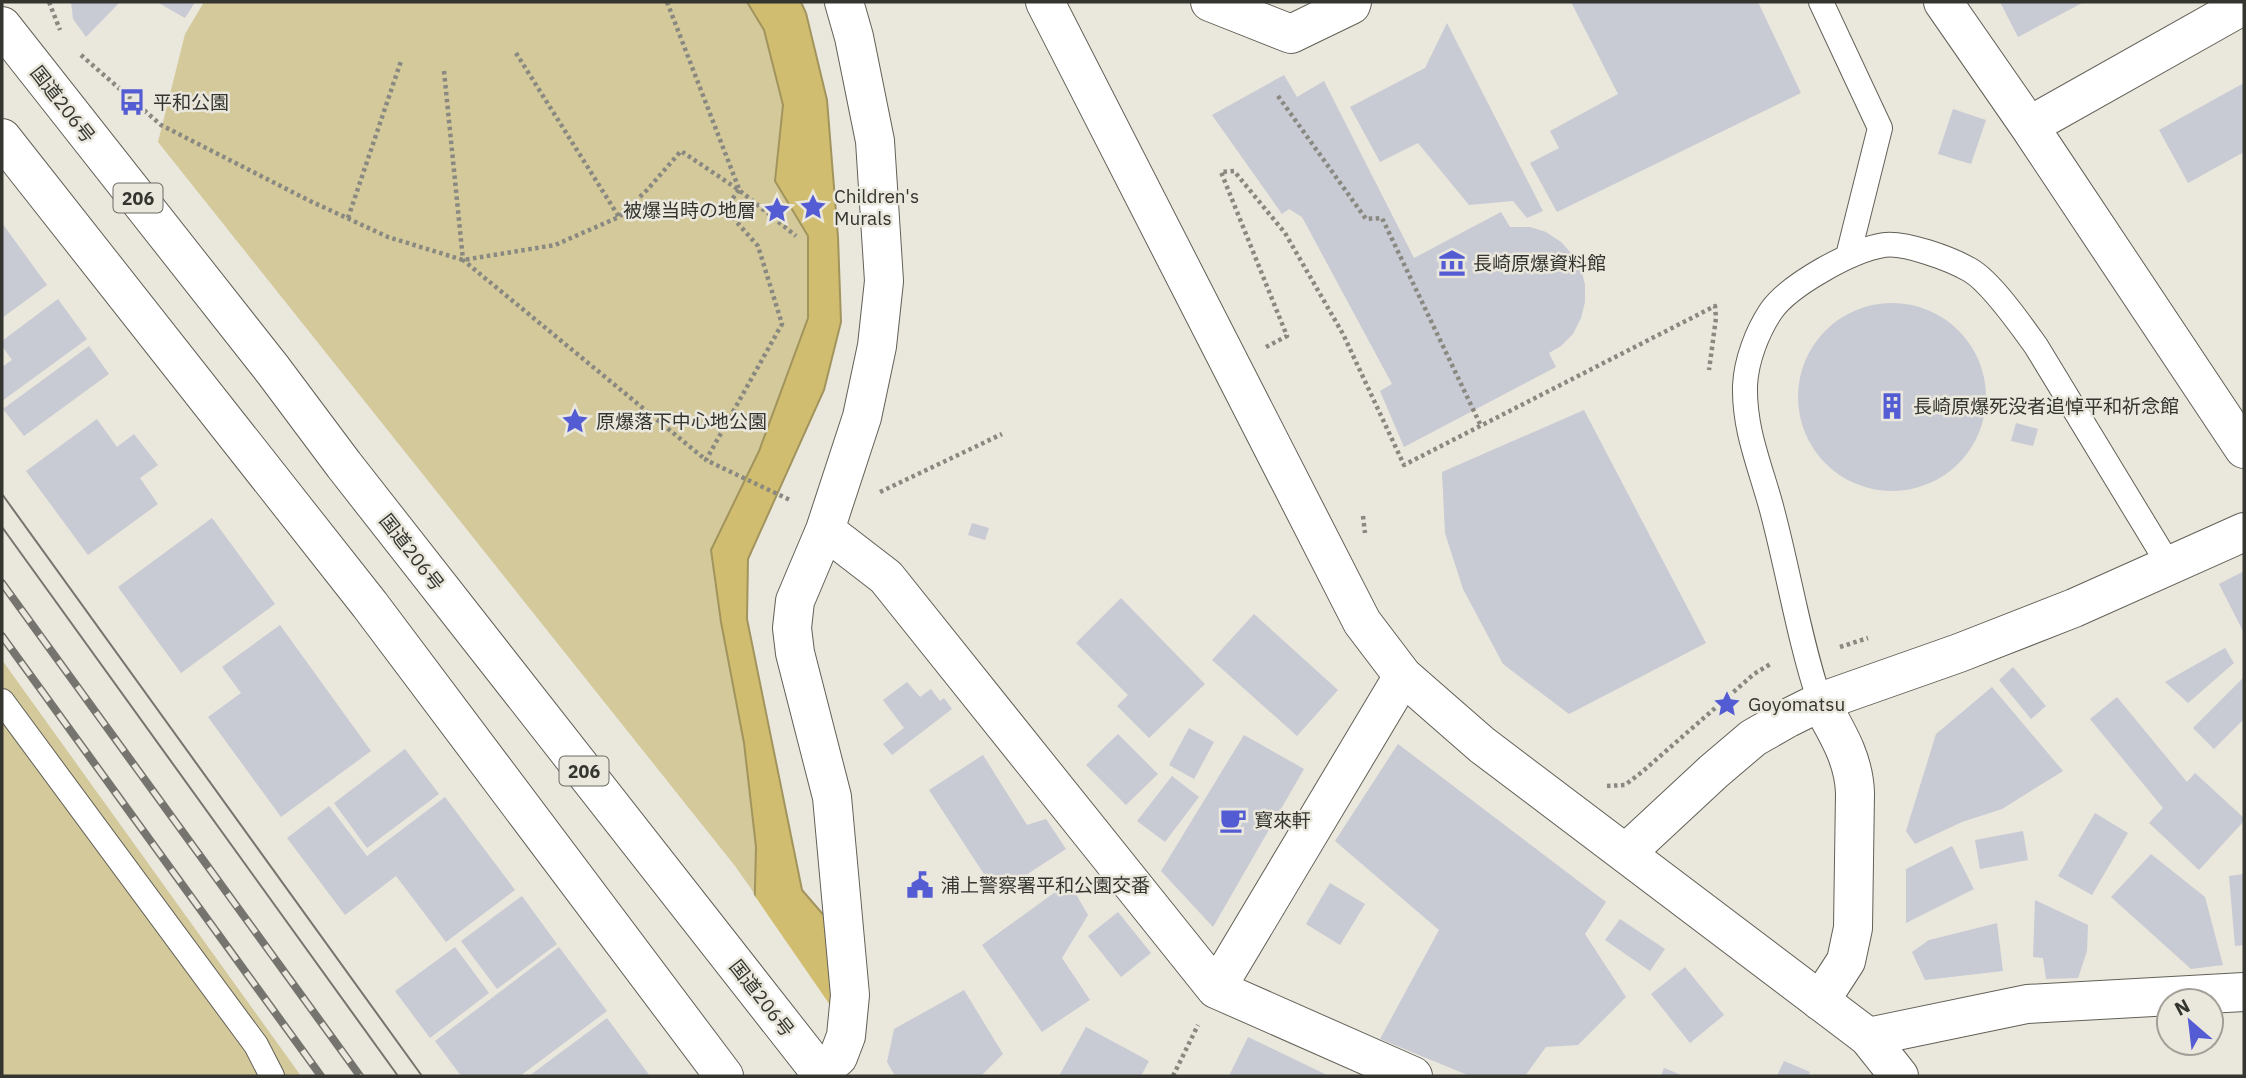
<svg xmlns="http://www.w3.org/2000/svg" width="2246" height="1078" viewBox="0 0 2246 1078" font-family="'IBM Plex Sans','Noto Sans JP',sans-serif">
  <rect width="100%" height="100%" fill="#eae7dd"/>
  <path fill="#d4c99b" d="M 204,2 L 747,2 L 764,30 L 783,106 L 775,181 L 808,236 L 808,318 L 759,451 L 711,550 L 721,622 L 744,743 L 756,847 L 754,893 L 735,866 L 158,142 L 185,34 Z
    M 2,660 L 301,1076 L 2,1076 Z"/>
  <path fill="#d0bd70" stroke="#a2945d" stroke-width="2" d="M 747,2 L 801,2 L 806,13 L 827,100 L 838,237 L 841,322 L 824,390 L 748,559 L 747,619 L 802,890 L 833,926 L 836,1076 L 750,1076 L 756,847 L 744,743 L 721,622 L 711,550 L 759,451 L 808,318 L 808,236 L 775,181 L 783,105 L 764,30 Z"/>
  <path fill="#eae7dd" d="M 750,889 L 839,1018 L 840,1076 L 746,1076 Z"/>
  <path fill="#c8cad4" d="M 71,2 L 120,2 L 86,37 L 73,19 Z
    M 157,2 L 195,2 L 185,18 Z
    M 1571,2 L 1758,2 L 1801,93 L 1557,212 L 1530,163 L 1559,148 L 1550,131 L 1618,94 Z
    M 2000,2 L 2084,2 L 2018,37 Z
    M 1447,23 L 1543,211 L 1527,218 L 1513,201 L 1469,205 L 1418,143 L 1380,162 L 1350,107 L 1425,68 Z
    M 1284,75 L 1297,97 L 1324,81 L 1414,258 L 1501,212 L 1510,227 L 1530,227 L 1546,232 L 1561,242 L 1572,254 L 1581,268 L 1585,285 L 1585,302 L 1581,318 L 1573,334 L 1561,346 L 1549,353 L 1556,367 L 1404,447 L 1380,391 L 1392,384 L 1302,217 L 1289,209 L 1282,214 L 1212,115 Z
    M 2244,83 L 2244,152 L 2188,183 L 2159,130 Z
    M 1953,109 L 1986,120 L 1971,164 L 1938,154 Z
    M 2,223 L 47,285 L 2,318 Z
    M 58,299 L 87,339 L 2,401 L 2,367 L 12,360 L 2,346 L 2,341 Z
    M1798 397a94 94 0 1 1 188 0a94 94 0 1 1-188 0Z
    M 89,346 L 109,374 L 24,436 L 3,409 Z
    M 1584,410 L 1706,643 L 1569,714 L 1503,664 L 1463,589 L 1445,533 L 1442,472 Z
    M 97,419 L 117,447 L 134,434 L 158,465 L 140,478 L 158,504 L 88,555 L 26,471 Z
    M 2016,423 L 2038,429 L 2033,446 L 2011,441 Z
    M 212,518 L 275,604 L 181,673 L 118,587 Z
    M 972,523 L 989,528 L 985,540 L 968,535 Z
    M 2244,571 L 2244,633 L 2219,584 Z
    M 1121,598 L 1205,684 L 1149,738 L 1117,706 L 1128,695 L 1076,643 Z
    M 1254,614 L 1338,690 L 1297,736 L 1212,660 Z
    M 280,625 L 371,751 L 281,817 L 208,717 L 241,693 L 222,667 Z
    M 2225,648 L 2234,663 L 2188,703 L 2165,682 Z
    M 2013,667 L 2046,706 L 2031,719 L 1999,680 Z
    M 2244,677 L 2244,719 L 2214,749 L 2193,728 Z
    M 907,682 L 920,697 L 931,689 L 940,701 L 944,698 L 952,709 L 892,755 L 883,744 L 904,728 L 883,700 Z
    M 1992,687 L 2063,771 L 2002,809 L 1962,822 L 1915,844 L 1906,831 L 1936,734 Z
    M 2117,697 L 2187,782 L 2195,773 L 2244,818 L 2244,821 L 2199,870 L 2149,823 L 2163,808 L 2090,719 Z
    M 1189,728 L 1214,742 L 1194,779 L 1169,765 Z
    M 1118,734 L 1158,774 L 1126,805 L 1086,765 Z
    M 1244,735 L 1304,769 L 1213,927 L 1161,871 Z
    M 1398,744 L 1606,902 L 1585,934 L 1626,997 L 1578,1045 L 1546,1047 L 1525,1076 L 1470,1076 L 1380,1039 L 1439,930 L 1335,841 Z
    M 405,749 L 439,794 L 367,848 L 334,803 Z
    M 983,755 L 1027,825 L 1046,819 L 1066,849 L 997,894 L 929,790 Z
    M 1172,776 L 1199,797 L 1165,842 L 1137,821 Z
    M 445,797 L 515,890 L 446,942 L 396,876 L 345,915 L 287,838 L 329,806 L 367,856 Z
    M 2095,813 L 2128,833 L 2092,895 L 2058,876 Z
    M 2023,831 L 2028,860 L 1980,869 L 1975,840 Z
    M 1952,846 L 1974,889 L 1906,923 L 1906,869 Z
    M 2151,854 L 2205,897 L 2223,965 L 2191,969 L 2111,897 Z
    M 2244,874 L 2244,945 L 2235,946 L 2229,876 Z
    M 1069,882 L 1088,915 L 1062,958 L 1090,1000 L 1042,1032 L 982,945 Z
    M 1330,883 L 1365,904 L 1340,945 L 1306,924 Z
    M 522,896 L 557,944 L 497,989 L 461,941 Z
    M 2035,900 L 2088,925 L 2087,951 L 2078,978 L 2046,979 L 2043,958 L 2033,957 Z
    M 1118,912 L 1151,953 L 1121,977 L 1088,936 Z
    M 1620,919 L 1665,949 L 1650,971 L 1605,940 Z
    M 1997,923 L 2003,971 L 1925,980 L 1912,952 L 1929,940 Z
    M 455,947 L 489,993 L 430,1038 L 395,991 Z
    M 559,947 L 607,1011 L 520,1076 L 461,1076 L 435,1041 Z
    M 1685,967 L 1724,1015 L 1690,1043 L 1651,994 Z
    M 964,990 L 1003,1054 L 981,1076 L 895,1076 L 887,1062 L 894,1029 Z
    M 607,1018 L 650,1076 L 529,1076 Z
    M 1086,1027 L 1149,1061 L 1141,1076 L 1059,1076 Z
    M 1248,1037 L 1329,1076 L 1229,1076 Z
    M 1784,1061 L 1810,1072 L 1808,1076 L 1777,1076 Z
    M 1664,1068 L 1684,1076 L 1661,1076 Z"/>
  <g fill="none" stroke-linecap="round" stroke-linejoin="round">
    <defs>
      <path id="service" d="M 1821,2 L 1880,128 L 1848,256
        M 2,701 L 256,1045 L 272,1076
        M 1820,702 C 1799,639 1789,574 1772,510 C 1761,468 1744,431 1745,386 C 1746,361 1757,332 1771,311 C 1789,285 1852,250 1884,245 C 1905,242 1951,259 1970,270 C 1991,282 2021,325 2036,346 L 2169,565"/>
      <path id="minor" d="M 1210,2 L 1291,34 L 1351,5 L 1352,2
        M 1943,2 L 2029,126 L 2244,449
        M 2029,126 L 2244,5
        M 825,530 L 886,577 L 1216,989 L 1413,1076
        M 1820,702 C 1836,731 1854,758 1855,793 L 1853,928 L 1846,961 L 1820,1001
        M 1627,852 L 1713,772 L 1753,738 L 1788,718 L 1820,702 L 1959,653 L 2074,608 L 2244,532
        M 1216,989 L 1403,676
        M 1868,1037 L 2027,1004 L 2244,992
        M 820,1072 L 838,1057 L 846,1036 L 850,995 L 832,797 L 795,653 L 792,628 L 795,601 L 825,530 L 862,417 L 877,346 L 884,281 L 875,141 L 854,37 L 844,2"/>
      <path id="tertiary" d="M 1045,2 L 1362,622 L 1403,676 L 1482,745 L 1868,1037 L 1899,1076"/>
      <path id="trunk" d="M 2,26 L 273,370 L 344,465 L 823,1076
        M 2,138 L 370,605 L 724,1076"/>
    </defs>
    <use href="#service" stroke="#626057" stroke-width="26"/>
    <use href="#minor" stroke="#626057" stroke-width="40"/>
    <use href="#tertiary" stroke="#626057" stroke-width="40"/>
    <use href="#trunk" stroke="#626057" stroke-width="40"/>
    <path stroke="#8a8981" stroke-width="4.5" stroke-dasharray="3.5 3.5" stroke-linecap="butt" d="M 49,2 L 60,30
      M 667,2 L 739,189
      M 516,53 L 619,217
      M 81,55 L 161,125 L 308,200 L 388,237 L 463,260 L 555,245 L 619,217 L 647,190 L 681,151 L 739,190 L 796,236
      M 444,71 L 463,260 L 706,460
      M 1278,96 L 1366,219 L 1382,218 L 1481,426
      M 739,190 L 725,209 L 758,246 L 782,324 L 706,460 L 792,501
      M 348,218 L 401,61
      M 1266,347 L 1287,336 L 1221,172 L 1234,171 L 1285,233 L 1343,334 L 1404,465 L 1715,306 L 1716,318 L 1709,370
      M 880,492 L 1002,434
      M 1363,516 L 1365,533
      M 1840,647 L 1868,638
      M 1607,786 L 1625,785 L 1642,772 L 1754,674 L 1772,663
      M 1173,1076 L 1198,1025"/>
    <use href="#service" stroke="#fff" stroke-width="24"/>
    <use href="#minor" stroke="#fff" stroke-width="38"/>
    <use href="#tertiary" stroke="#fff" stroke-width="38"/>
    <use href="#trunk" stroke="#fff" stroke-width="38"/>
    <path stroke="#76746e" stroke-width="2" d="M 2,494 L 422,1076
      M 2,527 L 398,1076"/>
    <defs>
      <path id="rail" d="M 2,583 L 360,1076
        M 2,636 L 321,1076"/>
    </defs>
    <use href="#rail" stroke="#76746e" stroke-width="8"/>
    <use href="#rail" stroke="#eae7dd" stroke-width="5" stroke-dasharray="16" stroke-linecap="butt"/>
  </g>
  <defs>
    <symbol id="bus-bare" viewBox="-9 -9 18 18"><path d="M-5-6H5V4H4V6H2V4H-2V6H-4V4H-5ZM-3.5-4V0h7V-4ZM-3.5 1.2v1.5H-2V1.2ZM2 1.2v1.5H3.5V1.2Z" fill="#545cd3" stroke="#eae7dd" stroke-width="2.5" paint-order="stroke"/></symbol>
    <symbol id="sight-bare" viewBox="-9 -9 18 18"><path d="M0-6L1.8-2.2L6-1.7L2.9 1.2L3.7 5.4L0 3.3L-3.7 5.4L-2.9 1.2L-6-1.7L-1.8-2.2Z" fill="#545cd3" stroke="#eae7dd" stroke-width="2.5" paint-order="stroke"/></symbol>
    <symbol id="museum-bare" viewBox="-9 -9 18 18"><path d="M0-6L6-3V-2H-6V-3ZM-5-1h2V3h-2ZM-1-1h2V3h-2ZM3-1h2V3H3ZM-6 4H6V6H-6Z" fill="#545cd3" stroke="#eae7dd" stroke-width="2.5" paint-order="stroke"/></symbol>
    <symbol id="building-bare" viewBox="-9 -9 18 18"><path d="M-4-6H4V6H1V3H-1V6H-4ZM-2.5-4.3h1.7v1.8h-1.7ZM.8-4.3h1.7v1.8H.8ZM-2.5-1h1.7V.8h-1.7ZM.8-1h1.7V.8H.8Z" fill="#545cd3" stroke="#eae7dd" stroke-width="2.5" paint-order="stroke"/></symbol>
    <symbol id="cafe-bare" viewBox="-9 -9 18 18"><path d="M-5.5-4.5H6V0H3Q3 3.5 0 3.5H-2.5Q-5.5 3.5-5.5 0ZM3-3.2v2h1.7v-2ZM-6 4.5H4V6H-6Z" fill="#545cd3" stroke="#eae7dd" stroke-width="2.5" paint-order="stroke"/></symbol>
    <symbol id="civic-bare" viewBox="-9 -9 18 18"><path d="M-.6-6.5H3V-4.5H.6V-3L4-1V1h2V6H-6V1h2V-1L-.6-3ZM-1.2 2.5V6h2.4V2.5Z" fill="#545cd3" stroke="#eae7dd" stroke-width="2.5" paint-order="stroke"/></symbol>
  </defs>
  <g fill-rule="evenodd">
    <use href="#bus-bare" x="113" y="83" width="38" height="38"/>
    <use href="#sight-bare" x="794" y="188" width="38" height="38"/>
    <use href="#sight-bare" x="758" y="191" width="38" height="38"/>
    <use href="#museum-bare" x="1433" y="244" width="38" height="38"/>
    <use href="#building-bare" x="1873" y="387" width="38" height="38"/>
    <use href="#sight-bare" x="556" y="402" width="38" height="38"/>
    <use href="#sight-bare" x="1708" y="685" width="38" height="38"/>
    <use href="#cafe-bare" x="1214" y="801" width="38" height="38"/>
    <use href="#civic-bare" x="901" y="866" width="38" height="38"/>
  </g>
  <g text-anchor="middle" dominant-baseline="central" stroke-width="5" stroke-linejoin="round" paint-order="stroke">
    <g fill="#eae7dd" stroke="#6b6a64" stroke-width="2">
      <rect x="113.5" y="183.5" width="49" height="29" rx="5"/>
      <rect x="559.5" y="756.5" width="49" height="29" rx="5"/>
    </g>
    <g font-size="18" font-weight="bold" fill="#353530">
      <text x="138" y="198">206</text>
      <text x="584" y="771">206</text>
    </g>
    <g font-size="19" fill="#353530" stroke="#eae7dd" text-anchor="start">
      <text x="153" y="102">平和公園</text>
      <text x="834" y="196">Children's<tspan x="834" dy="22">Murals</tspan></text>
      <text x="756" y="210" text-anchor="end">被爆当時の地層</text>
      <text x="1473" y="263">長崎原爆資料館</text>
      <text x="1913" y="406">長崎原爆死没者追悼平和祈念館</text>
      <text x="596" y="421">原爆落下中心地公園</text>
      <text x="1748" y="704">Goyomatsu</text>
      <text x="1254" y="820">寳來軒</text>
      <text x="941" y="885">浦上警察署平和公園交番</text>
    </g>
    <g font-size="19" fill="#353530" stroke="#eae7dd">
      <text transform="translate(63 104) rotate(52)">国道206号</text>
      <text transform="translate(412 552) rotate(52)">国道206号</text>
      <text transform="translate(762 998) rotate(52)">国道206号</text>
    </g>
  </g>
  <rect width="2246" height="1078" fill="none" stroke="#353530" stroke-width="7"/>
  <g transform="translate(2190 1022) rotate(332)"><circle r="33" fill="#eae7dd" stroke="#a2a098" stroke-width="2"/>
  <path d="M0-5L12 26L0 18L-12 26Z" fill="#545cd3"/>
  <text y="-10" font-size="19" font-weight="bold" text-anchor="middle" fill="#353530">N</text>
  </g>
</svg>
